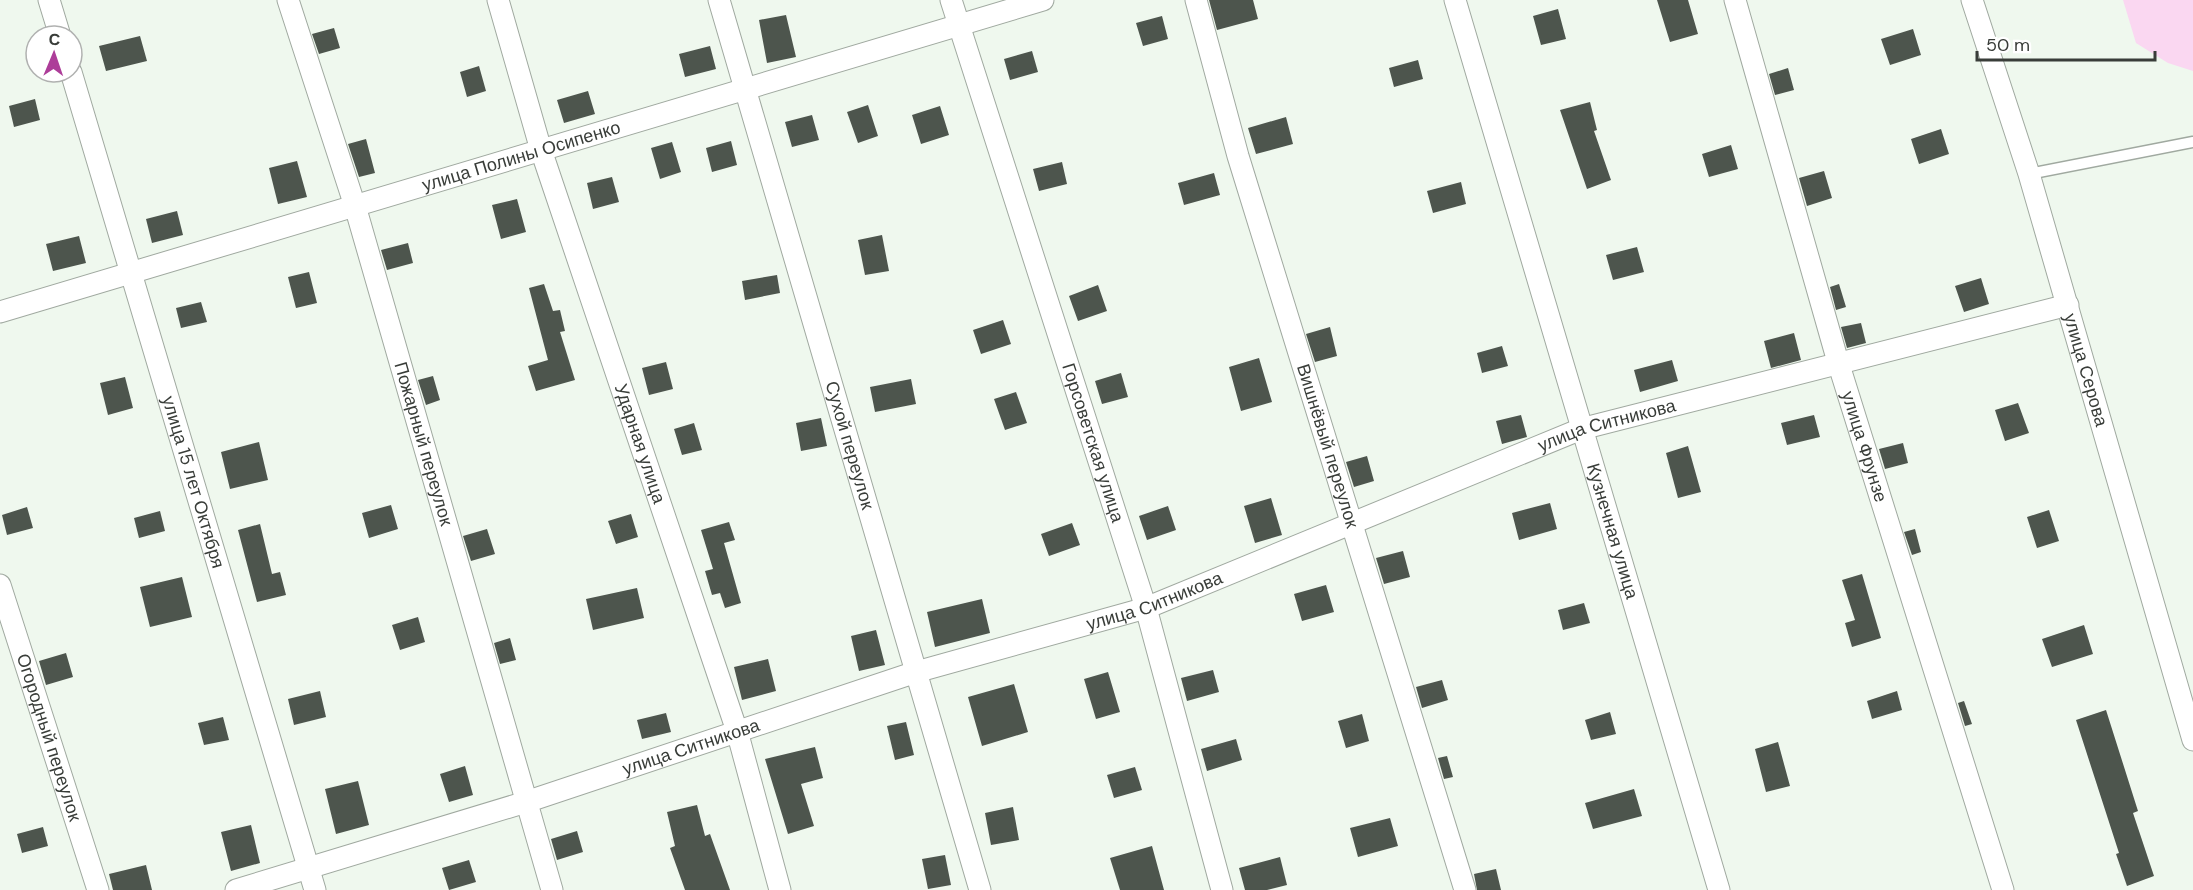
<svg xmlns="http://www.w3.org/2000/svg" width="2193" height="890" viewBox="0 0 2193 890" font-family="'DM Sans',sans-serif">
  <rect width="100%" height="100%" fill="#eff8ee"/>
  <path fill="#fad7f1" d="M 2123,0 L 2193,0 L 2193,71 L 2168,63 L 2136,43 Z"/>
  <path fill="#4d554d" d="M 1209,0 L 1253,0 L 1258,19 L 1217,30 Z
    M 1657,0 L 1688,0 L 1698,34 L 1670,42 Z
    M 1558,9 L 1566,39 L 1541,45 L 1533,16 Z
    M 786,15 L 796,57 L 767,63 L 759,20 Z
    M 1162,16 L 1168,39 L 1143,46 L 1136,23 Z
    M 334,28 L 340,48 L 319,54 L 312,34 Z
    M 1913,29 L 1921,55 L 1890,65 L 1881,39 Z
    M 140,36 L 147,61 L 106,71 L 99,46 Z
    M 710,46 L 716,69 L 685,77 L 679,54 Z
    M 1032,51 L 1038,72 L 1010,80 L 1004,59 Z
    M 1418,60 L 1423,79 L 1394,87 L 1389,68 Z
    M 479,66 L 486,91 L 467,97 L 460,72 Z
    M 1788,68 L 1794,90 L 1775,95 L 1769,74 Z
    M 588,91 L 595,114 L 564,123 L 557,100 Z
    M 35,99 L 40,120 L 14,127 L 9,106 Z
    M 1590,102 L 1597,130 L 1594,131 L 1611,180 L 1587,189 L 1560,110 Z
    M 868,105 L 878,136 L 858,143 L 847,112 Z
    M 940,106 L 949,135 L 921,144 L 912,115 Z
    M 812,115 L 819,140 L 792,147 L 785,122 Z
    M 1286,117 L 1293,144 L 1256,154 L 1248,128 Z
    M 1941,129 L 1949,154 L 1919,164 L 1911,139 Z
    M 366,139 L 375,173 L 359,177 L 348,144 Z
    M 731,141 L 737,165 L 712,172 L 706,148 Z
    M 672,142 L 681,172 L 660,179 L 651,148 Z
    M 1731,145 L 1738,169 L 1709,177 L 1702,154 Z
    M 297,161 L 307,197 L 278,204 L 269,168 Z
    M 1062,162 L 1067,184 L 1039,191 L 1033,169 Z
    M 1824,171 L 1832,198 L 1807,206 L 1799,178 Z
    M 1214,173 L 1220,195 L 1184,205 L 1178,183 Z
    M 612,177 L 619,202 L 593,209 L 587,183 Z
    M 1461,182 L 1466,204 L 1433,213 L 1427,191 Z
    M 517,199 L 526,232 L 501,239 L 492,205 Z
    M 177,211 L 183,235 L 152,243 L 146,219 Z
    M 882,235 L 889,271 L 865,275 L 858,240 Z
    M 79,236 L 86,263 L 53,271 L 46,244 Z
    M 408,243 L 413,263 L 387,270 L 381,250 Z
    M 1637,247 L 1644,272 L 1613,280 L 1606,255 Z
    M 309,272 L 317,303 L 296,308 L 288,277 Z
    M 777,275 L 780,293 L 745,300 L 742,281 Z
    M 1981,278 L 1989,304 L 1964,312 L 1955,286 Z
    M 544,284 L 553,311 L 560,310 L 565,331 L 560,332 L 575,380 L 536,391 L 528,366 L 548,360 L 529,288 Z
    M 1839,284 L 1846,307 L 1836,310 L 1830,287 Z
    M 1098,285 L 1107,311 L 1078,321 L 1069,296 Z
    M 201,302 L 207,322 L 181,328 L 176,308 Z
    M 1003,320 L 1011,344 L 981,354 L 973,330 Z
    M 1861,323 L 1866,343 L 1847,348 L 1841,327 Z
    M 1330,327 L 1337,356 L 1315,362 L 1306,334 Z
    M 1794,333 L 1801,360 L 1771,368 L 1764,341 Z
    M 1502,346 L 1508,366 L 1482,373 L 1477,353 Z
    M 1259,358 L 1272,402 L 1241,411 L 1229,367 Z
    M 1672,360 L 1678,381 L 1640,392 L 1634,370 Z
    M 666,362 L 673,389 L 649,395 L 642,368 Z
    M 1121,373 L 1128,397 L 1102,404 L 1095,381 Z
    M 433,376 L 440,400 L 426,405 L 418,380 Z
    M 125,377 L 133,408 L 108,415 L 100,383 Z
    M 911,379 L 916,404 L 875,412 L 870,387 Z
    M 1016,392 L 1027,423 L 1005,430 L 994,399 Z
    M 2018,403 L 2029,433 L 2005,441 L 1995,410 Z
    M 1521,415 L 1527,437 L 1502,444 L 1496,421 Z
    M 1814,415 L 1820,437 L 1787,445 L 1781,423 Z
    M 821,418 L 827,446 L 801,451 L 796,423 Z
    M 694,423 L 702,450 L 682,455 L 674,429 Z
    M 259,442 L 268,480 L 230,489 L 221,452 Z
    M 1903,443 L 1908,463 L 1885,469 L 1879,449 Z
    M 1688,446 L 1701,492 L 1678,498 L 1666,453 Z
    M 1367,456 L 1374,481 L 1354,487 L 1346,462 Z
    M 1271,498 L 1282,535 L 1255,543 L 1244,506 Z
    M 1550,503 L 1557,529 L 1519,540 L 1512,513 Z
    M 391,505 L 398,529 L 369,538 L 362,513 Z
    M 1168,506 L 1176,530 L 1147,540 L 1139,516 Z
    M 27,507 L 33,528 L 7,535 L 2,515 Z
    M 2049,510 L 2059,541 L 2037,548 L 2027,517 Z
    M 160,511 L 165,531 L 139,538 L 134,518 Z
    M 631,514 L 638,537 L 616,544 L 608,521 Z
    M 729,522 L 735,540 L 724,543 L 741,603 L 725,608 L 720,593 L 712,595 L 705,571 L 713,569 L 701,530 Z
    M 1072,523 L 1080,545 L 1049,556 L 1041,534 Z
    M 260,524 L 272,574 L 280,572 L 286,595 L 257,602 L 238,530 Z
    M 487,529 L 495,554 L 471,561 L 463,536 Z
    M 1915,529 L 1921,552 L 1912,555 L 1904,532 Z
    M 1403,551 L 1410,577 L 1384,584 L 1376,558 Z
    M 1862,574 L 1881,638 L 1852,647 L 1845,623 L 1855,620 L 1842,580 Z
    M 182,577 L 192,617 L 150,627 L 140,587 Z
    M 1326,585 L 1334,612 L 1302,621 L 1294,594 Z
    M 637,588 L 644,618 L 593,630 L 586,599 Z
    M 982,599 L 990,633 L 935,647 L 927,612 Z
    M 1584,603 L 1590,623 L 1563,630 L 1558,610 Z
    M 418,617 L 425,642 L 400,650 L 392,625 Z
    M 2084,625 L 2093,654 L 2052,667 L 2042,639 Z
    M 876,630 L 885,665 L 859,671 L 851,636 Z
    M 510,638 L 516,660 L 500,664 L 494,643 Z
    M 66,653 L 73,677 L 46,685 L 39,661 Z
    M 768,659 L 776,691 L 742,700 L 734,667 Z
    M 1213,670 L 1219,692 L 1187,701 L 1181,678 Z
    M 1108,672 L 1120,712 L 1096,719 L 1084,679 Z
    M 1442,680 L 1448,700 L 1422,708 L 1416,687 Z
    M 1014,684 L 1028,732 L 982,746 L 968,697 Z
    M 320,691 L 326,717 L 294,725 L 288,699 Z
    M 1897,691 L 1902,710 L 1872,719 L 1867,701 Z
    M 1964,701 L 1972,724 L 1965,726 L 1958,703 Z
    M 2106,710 L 2138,811 L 2133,813 L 2154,876 L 2127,886 L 2116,854 L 2119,853 L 2076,720 Z
    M 1610,712 L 1616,734 L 1591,740 L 1585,720 Z
    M 666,713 L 671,732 L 642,739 L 637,720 Z
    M 1362,714 L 1369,741 L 1346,748 L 1338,721 Z
    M 223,717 L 229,740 L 204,745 L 198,723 Z
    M 906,722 L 914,755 L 895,760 L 887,726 Z
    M 1236,739 L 1242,760 L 1207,771 L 1201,749 Z
    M 1778,742 L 1790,786 L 1766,792 L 1755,749 Z
    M 815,747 L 823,778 L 801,784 L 814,826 L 788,834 L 765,759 Z
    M 1447,756 L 1453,777 L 1444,779 L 1438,758 Z
    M 465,766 L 473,795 L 449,802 L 440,774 Z
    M 1135,767 L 1142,790 L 1114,798 L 1107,775 Z
    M 358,781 L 369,825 L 336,834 L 325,789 Z
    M 1634,789 L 1642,816 L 1593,829 L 1585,803 Z
    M 697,805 L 705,836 L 710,834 L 730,890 L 685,890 L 670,848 L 675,846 L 667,812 Z
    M 1013,807 L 1019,840 L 991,845 L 985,813 Z
    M 1390,818 L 1398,846 L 1358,857 L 1350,828 Z
    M 251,825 L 260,863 L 231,871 L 221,832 Z
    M 43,827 L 48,846 L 22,853 L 17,834 Z
    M 577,831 L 583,852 L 557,860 L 551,839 Z
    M 1152,846 L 1164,890 L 1120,890 L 1110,858 Z
    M 945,855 L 951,885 L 928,889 L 922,859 Z
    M 1280,857 L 1287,885 L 1267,890 L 1245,890 L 1239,868 Z
    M 469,860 L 476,882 L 449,890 L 442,868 Z
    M 146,865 L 152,890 L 113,890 L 109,874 Z
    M 1496,869 L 1501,890 L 1477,890 L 1474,874 Z"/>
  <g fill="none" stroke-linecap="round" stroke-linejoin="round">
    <defs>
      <path id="lane" d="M 2029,174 L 2193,142"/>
      <g id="street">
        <path d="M 49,0 L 60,36"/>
        <path id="s1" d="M 288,0 L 355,206 L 552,890"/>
        <path id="s2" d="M 498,0 L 541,150 L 737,731 L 780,890"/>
        <path id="s3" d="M 719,0 L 980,890"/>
        <path id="s4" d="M 951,0 L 1146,608 L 1222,890"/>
        <path id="s5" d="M 1196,0 L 1238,156 L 1465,890"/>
        <path id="s6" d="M 1455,0 L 1719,890"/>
        <path id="s7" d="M 1735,0 L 1838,362 L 2003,890"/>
        <path id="s8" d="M 1972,0 L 2029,174 L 2193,740"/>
        <path id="s9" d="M 71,72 L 315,890"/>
        <path id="s10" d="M 0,312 L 1043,0"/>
        <path id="s11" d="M 0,585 L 98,890"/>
        <path id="s12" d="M 236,890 L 526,802 L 916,672 L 1146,608 L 1581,429 L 2068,305"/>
      </g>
    </defs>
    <use href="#lane" stroke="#a0a9a0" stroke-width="13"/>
    <use href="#street" stroke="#a0a9a0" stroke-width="23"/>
    <use href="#lane" stroke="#fff" stroke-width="10"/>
    <use href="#street" stroke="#fff" stroke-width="21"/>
  </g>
  <g text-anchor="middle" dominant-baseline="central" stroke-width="6" stroke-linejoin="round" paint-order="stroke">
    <g font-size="18" fill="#393d39" stroke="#fff">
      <text stroke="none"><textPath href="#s10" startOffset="544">улица Полины Осипенко</textPath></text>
      <text stroke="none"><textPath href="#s8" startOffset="387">улица Серова</textPath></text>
      <text stroke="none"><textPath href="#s12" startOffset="1449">улица Ситникова</textPath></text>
      <text stroke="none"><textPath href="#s4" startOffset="465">Горсоветская улица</textPath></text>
      <text stroke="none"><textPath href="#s1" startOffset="464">Пожарный переулок</textPath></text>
      <text stroke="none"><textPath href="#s2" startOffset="466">Ударная улица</textPath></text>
      <text stroke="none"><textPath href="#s3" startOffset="464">Сухой переулок</textPath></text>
      <text stroke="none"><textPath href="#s5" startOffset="465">Вишнёвый переулок</textPath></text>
      <text stroke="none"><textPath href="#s7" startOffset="465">улица Фрунзе</textPath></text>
      <text stroke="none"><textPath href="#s9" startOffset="428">улица 15 лет Октября</textPath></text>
      <text stroke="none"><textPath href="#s6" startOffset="554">Кузнечная улица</textPath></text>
      <text stroke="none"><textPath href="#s12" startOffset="963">улица Ситникова</textPath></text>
      <text stroke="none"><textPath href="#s11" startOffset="160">Огородный переулок</textPath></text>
      <text stroke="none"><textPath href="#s12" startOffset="477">улица Ситникова</textPath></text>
    </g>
  </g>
  <g transform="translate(54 54) rotate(2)"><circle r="28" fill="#ffffff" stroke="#b0b1b0" stroke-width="1.5"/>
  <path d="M0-4.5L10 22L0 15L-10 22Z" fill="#ad3d99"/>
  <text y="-9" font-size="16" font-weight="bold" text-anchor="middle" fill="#393d39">С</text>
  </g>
  <path d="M1977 51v9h178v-9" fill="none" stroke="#393d39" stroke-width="3"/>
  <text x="1986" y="51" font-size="18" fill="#393d39" stroke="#ffffff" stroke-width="4.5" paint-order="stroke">50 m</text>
</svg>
